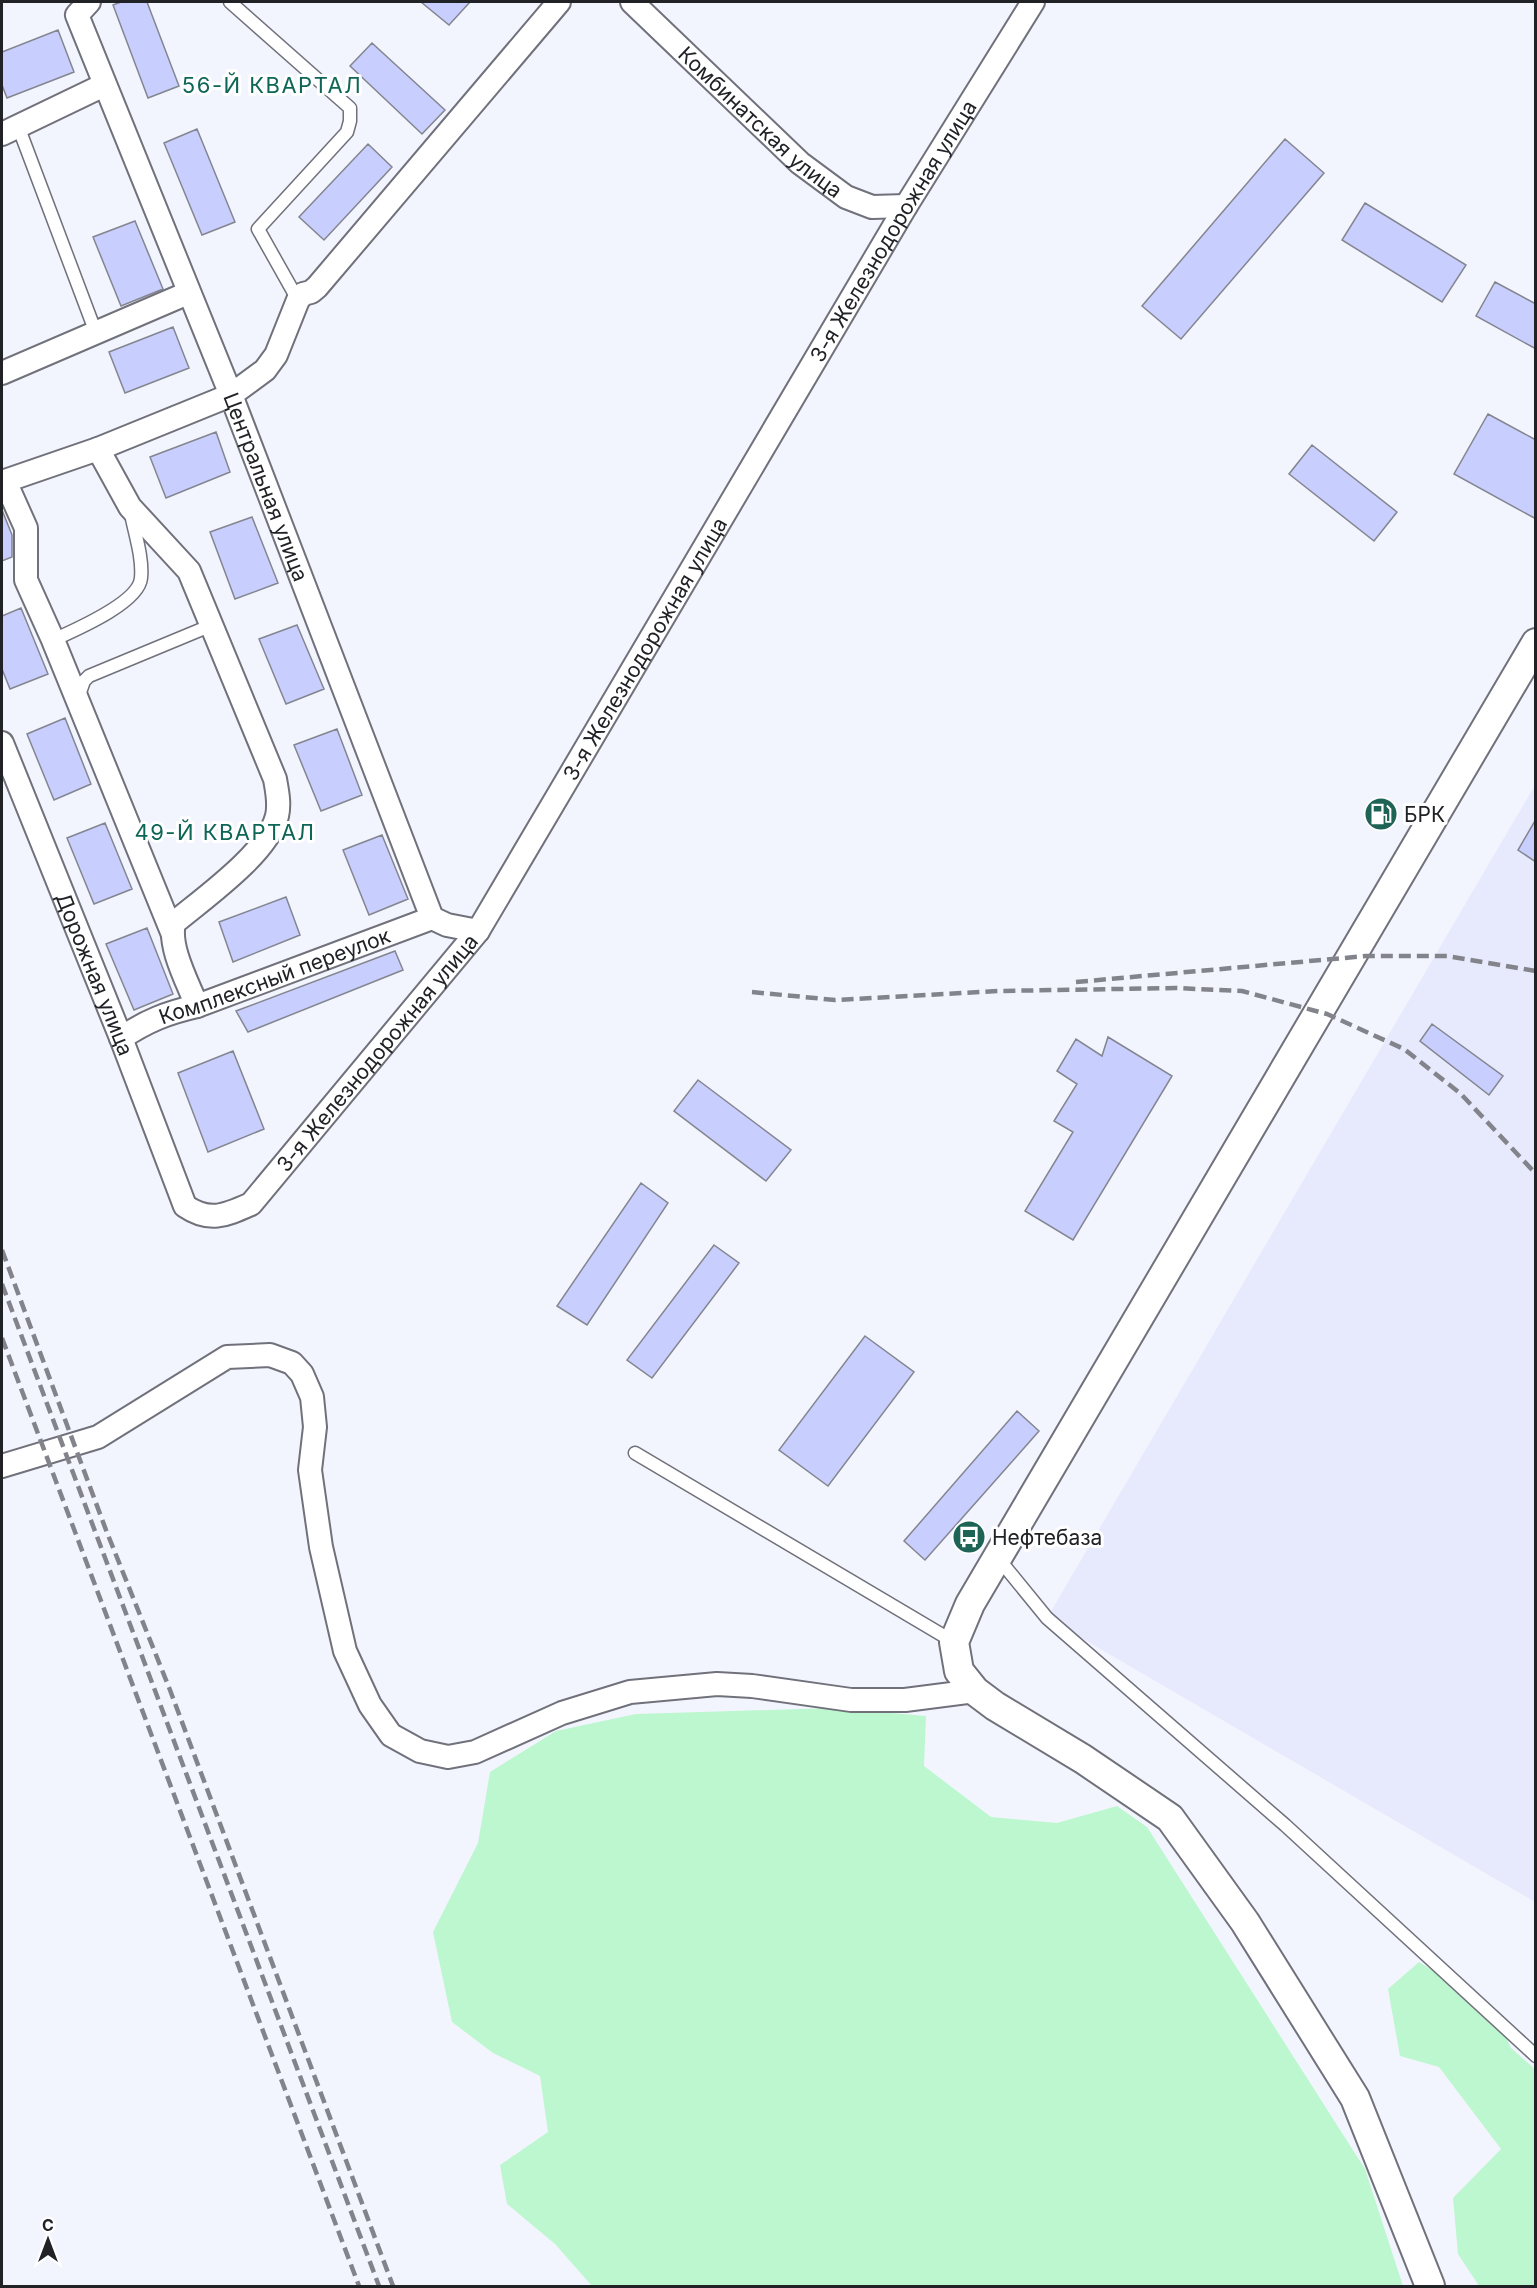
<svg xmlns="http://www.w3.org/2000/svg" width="1537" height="2288" viewBox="0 0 1537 2288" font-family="Inter,sans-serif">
  <rect width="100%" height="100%" fill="#f3f5fe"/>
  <path fill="#e7eafd" d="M 1535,785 L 1535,1902 L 1047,1618 Z"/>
  <path fill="#bcf7cf" d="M 833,1708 L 926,1716 L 924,1766 L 991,1817 L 1057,1823 L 1117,1806 L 1147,1827 L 1365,2169 L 1403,2286 L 592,2286 L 555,2244 L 507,2204 L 500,2165 L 548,2132 L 540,2076 L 493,2053 L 452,2022 L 433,1932 L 478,1843 L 490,1772 L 556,1731 L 636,1714 Z
    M 1419,1962 L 1492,2007 L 1511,2048 L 1535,2069 L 1535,2285 L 1532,2286 L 1479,2286 L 1458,2254 L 1453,2198 L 1501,2149 L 1439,2067 L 1400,2056 L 1388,1989 Z"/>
  <path fill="#c8cefe" stroke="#83858f" stroke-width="1.5" d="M 121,2 L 147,2 L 179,86 L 148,98 L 113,5 Z
    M 421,2 L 470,2 L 449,25 Z
    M 58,30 L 74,72 L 7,98 L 2,85 L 2,52 Z
    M 372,43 L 445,110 L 422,134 L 350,66 Z
    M 197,129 L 235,222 L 202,235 L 164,143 Z
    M 1285,139 L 1324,173 L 1181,339 L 1142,306 Z
    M 368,144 L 392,167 L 324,240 L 299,217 Z
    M 1365,203 L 1466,265 L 1442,302 L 1342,240 Z
    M 135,221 L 163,289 L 121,306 L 93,237 Z
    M 1495,282 L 1536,304 L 1536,349 L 1476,316 Z
    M 173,327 L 189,368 L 125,393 L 109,352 Z
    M 1488,414 L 1536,440 L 1536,519 L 1454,474 Z
    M 216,432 L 230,472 L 166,498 L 150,457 Z
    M 1312,445 L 1397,512 L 1374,541 L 1289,474 Z
    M 2,510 L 12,535 L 12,557 L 2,561 Z
    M 252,517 L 278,583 L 235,599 L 210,532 Z
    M 21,608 L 48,674 L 10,689 L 2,669 L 2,616 Z
    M 297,625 L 324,689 L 286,704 L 259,639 Z
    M 65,718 L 91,784 L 54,800 L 27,734 Z
    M 337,729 L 362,795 L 321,811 L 294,745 Z
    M 1536,819 L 1536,862 L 1518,850 Z
    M 105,823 L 132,889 L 94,904 L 67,838 Z
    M 382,835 L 408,899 L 369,915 L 343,850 Z
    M 286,897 L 300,935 L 233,962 L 219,922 Z
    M 147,928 L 173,994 L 134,1010 L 106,944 Z
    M 395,951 L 403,970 L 248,1032 L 236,1011 Z
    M 1432,1024 L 1503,1076 L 1489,1095 L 1420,1041 Z
    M 1108,1037 L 1172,1076 L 1073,1240 L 1025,1211 L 1073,1132 L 1054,1121 L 1077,1084 L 1057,1071 L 1076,1039 L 1102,1056 Z
    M 233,1051 L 264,1129 L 208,1152 L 178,1073 Z
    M 698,1080 L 791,1150 L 766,1181 L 674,1111 Z
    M 641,1183 L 668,1203 L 587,1325 L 557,1306 Z
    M 714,1245 L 739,1263 L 652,1378 L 627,1360 Z
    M 865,1336 L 914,1372 L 828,1486 L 779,1450 Z
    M 1017,1411 L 1039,1431 L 925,1560 L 904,1541 Z"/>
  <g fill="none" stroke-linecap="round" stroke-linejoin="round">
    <defs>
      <path id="service" d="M 230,2 L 350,108 L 350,121 L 347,132 L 258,229 L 298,300
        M 18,126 L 96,333
        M 53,640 C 75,630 139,603 141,578 C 143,558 135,534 131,514
        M 78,698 L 84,681 L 89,676 L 212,625
        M 635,1453 L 954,1642
        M 998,1558 L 1047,1618 L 1285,1825 L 1536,2056"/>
      <g id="minor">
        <path id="s1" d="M 89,2 L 77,15 L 231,395 L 432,918 L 447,925 L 478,931"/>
        <path id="s2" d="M 632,2 L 800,163 L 846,197 L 872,207 L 906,206"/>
        <path d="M 2,134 L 104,85"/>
        <path d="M 2,373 L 188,293"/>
        <path d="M 98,449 L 130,507 L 189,571 L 275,779 C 277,791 280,803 277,816 C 268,853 204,898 174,923 C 168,947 188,983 197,1006"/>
        <path d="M 5,481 L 26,528 L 26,580 L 53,640 L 172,932"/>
        <path d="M 2,482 L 98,449 L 231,395 L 265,370 L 276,355 L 298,300 L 303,294 L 311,292 L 317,287 L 559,2"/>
        <path id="s3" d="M 2,743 L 121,1038 L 185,1206 C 210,1223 226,1215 251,1204 L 478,931 L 906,206 L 1033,2"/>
        <path id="s4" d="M 121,1038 C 147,1021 166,1013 197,1006 L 432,918"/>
        <path d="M 2,1466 L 98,1437 L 227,1357 L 270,1355 L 292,1363 L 302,1374 L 312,1397 L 315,1427 L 310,1470 L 321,1547 L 345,1651 L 370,1705 L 391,1735 L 420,1751 L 448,1757 L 475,1752 L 562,1713 L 630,1692 L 717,1684 L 752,1686 L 851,1700 L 905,1700 L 975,1691"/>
      </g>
      <path id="tertiary" d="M 1430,2286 L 1355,2098 L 1245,1922 L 1170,1818 L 1083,1759 L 995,1706 L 975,1691 L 959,1671 L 954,1642 L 970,1604 L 1536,643"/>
    </defs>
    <use href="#service" stroke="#70717b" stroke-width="15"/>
    <use href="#minor" stroke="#70717b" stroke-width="26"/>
    <use href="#tertiary" stroke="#70717b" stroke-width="32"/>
    <use href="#service" stroke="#fff" stroke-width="12"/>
    <use href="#minor" stroke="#fff" stroke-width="22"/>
    <use href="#tertiary" stroke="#fff" stroke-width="28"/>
    <path stroke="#83848b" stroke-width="4.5" stroke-dasharray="12 6" stroke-linecap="butt" d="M 1076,982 L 1366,956 L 1447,956 L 1536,971
      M 752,992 L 835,1000 L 998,991 L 1176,988 L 1242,991 L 1327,1014 L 1404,1049 L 1461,1094 L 1536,1174
      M 2,1250 L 106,1530 L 170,1690 L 393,2286
      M 2,1284 L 379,2286
      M 2,1338 L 359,2286"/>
  </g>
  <defs>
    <symbol id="fuel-disc" viewBox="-11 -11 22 22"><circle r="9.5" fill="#1d6356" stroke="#fff"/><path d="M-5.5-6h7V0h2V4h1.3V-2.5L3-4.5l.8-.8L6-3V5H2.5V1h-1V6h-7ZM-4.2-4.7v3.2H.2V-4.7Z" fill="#fff"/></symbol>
    <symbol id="bus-disc" viewBox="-11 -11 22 22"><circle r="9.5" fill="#1d6356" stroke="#fff"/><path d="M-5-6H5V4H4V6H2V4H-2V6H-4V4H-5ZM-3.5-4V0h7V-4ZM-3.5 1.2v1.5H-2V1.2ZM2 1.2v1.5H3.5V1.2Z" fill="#fff"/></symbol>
  </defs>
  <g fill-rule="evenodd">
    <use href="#fuel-disc" x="1362" y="795" width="38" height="38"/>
    <use href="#bus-disc" x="950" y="1518" width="38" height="38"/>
  </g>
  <g text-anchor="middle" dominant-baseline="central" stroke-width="6" stroke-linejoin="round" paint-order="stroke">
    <g font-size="21" fill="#212226" stroke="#fff">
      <text stroke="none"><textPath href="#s2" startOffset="176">Комбинатская улица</textPath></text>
      <text stroke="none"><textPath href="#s3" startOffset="1737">3-я Железнодорожная улица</textPath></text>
      <text stroke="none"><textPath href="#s1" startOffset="526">Центральная улица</textPath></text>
      <text stroke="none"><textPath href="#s3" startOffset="1251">3-я Железнодорожная улица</textPath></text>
      <text stroke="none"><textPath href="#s3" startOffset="249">Дорожная улица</textPath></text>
      <text stroke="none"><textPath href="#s4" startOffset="166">Комплексный переулок</textPath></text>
      <text stroke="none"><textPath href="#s3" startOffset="765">3-я Железнодорожная улица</textPath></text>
    </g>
    <g font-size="21" fill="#212226" stroke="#fff" text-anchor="start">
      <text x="1404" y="814">БРК</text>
      <text x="992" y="1537">Нефтебаза</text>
    </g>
    <g font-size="22" letter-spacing="1.5" fill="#0e6657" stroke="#fff">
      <text x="272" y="85">56-Й КВАРТАЛ</text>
      <text x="225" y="832">49-Й КВАРТАЛ</text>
    </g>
  </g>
  <rect width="1537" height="2288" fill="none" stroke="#212226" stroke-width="6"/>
  <g transform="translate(48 2240)" stroke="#ffffff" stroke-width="4.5" paint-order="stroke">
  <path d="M0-4.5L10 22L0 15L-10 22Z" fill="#212226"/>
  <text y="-9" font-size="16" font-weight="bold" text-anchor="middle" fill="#212226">С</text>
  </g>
</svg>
